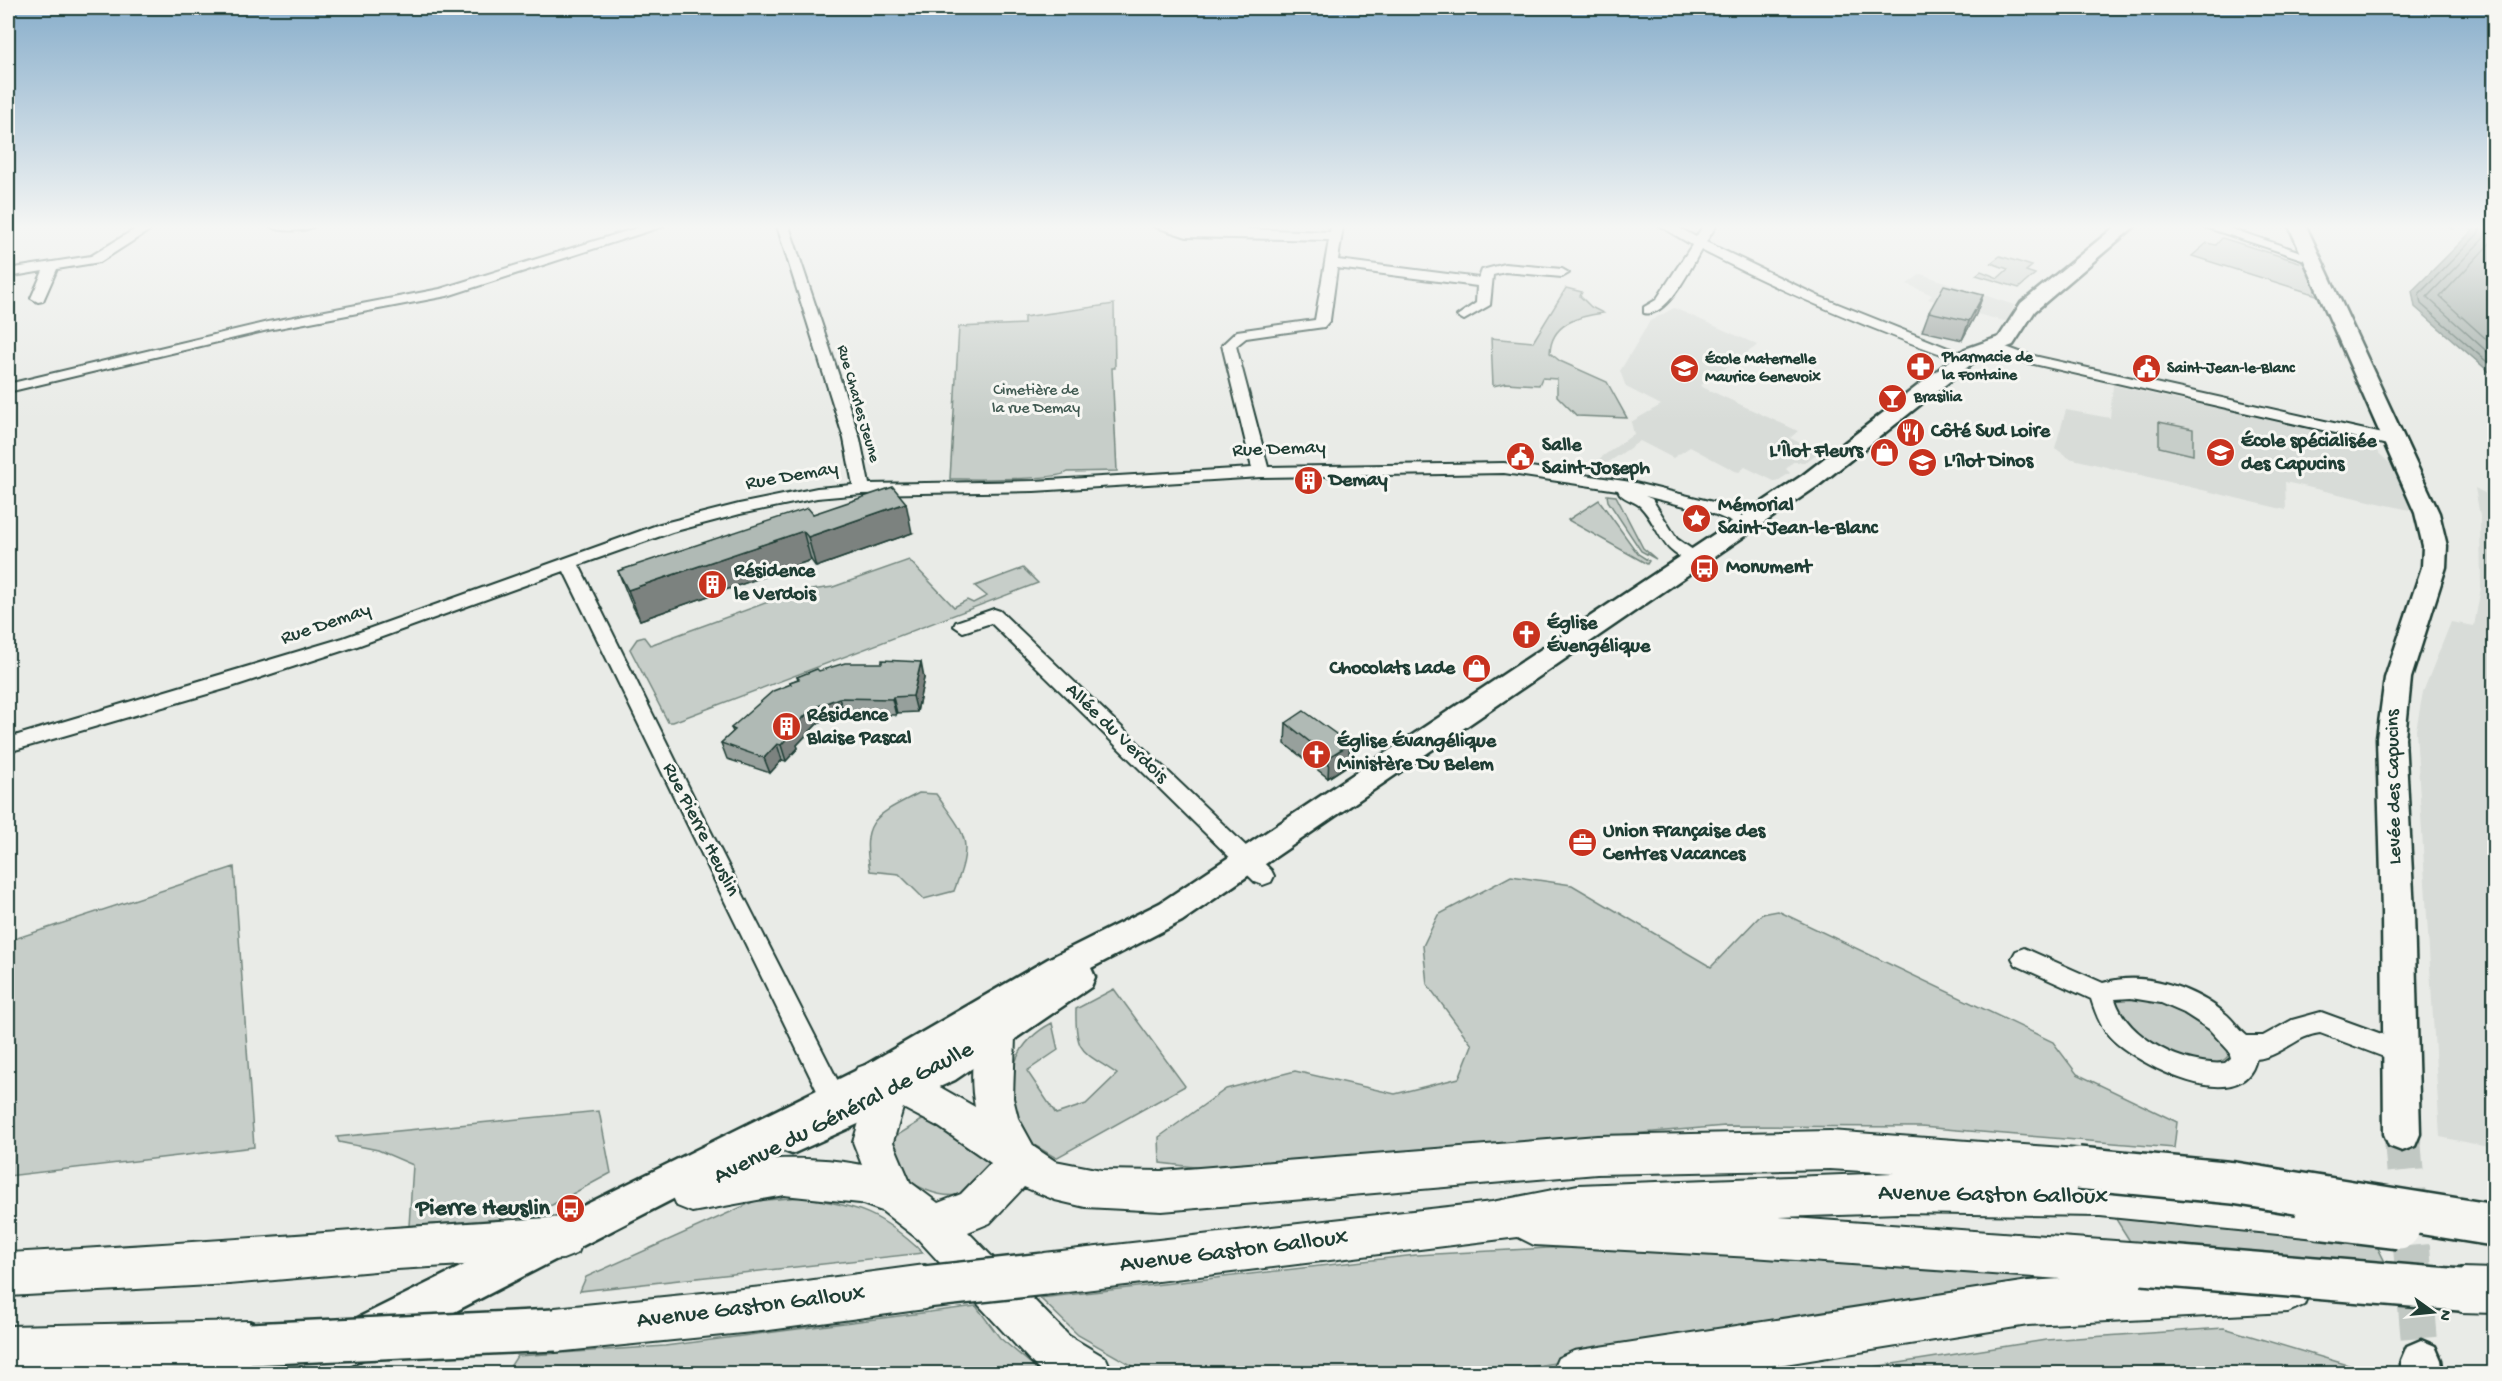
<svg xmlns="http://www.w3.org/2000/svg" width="2502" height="1381" viewBox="0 0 2502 1381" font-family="'Gochi Hand',sans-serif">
  <rect width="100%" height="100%" fill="#e9ebe7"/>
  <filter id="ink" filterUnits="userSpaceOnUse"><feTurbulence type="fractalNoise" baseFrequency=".0167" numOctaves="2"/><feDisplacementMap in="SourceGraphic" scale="12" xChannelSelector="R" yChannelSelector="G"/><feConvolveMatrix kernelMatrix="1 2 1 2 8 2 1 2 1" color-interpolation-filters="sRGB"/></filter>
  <g filter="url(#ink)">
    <path fill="#d8dcd8" d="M 1921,274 L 2014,305 L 2008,322 L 1934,303 L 1935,301 L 1928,299 L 1932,295 L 1907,284 Z
      M 1674,308 L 1758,345 L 1700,386 L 1798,431 L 1790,438 L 1819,452 L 1806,462 L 1793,462 L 1786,469 L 1790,473 L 1776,482 L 1745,467 L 1739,472 L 1735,471 L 1690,447 L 1673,458 L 1640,441 L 1600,468 L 1589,466 L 1634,434 L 1631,422 L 1661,405 L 1626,387 L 1620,371 L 1650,321 Z
      M 2113,385 L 2195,404 L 2205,401 L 2349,436 L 2372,447 L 2395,468 L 2414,511 L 2285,482 L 2286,510 L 2069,458 L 2055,448 L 2066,410 L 2110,418 Z
      M 2475,488 L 2494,498 L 2494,1148 L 2440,1137 L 2416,730 L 2423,692 L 2451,622 L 2474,626 L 2481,588 L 2480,516 Z"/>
    <path fill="#c7cec9" stroke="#73867e" stroke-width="1.5" d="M 2222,238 L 2306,264 L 2320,296 L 2192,256 L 2207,243 L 2216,245 Z
      M 2000,256 L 2032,266 L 2026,271 L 2035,274 L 2019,288 L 1976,275 L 1981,271 L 1998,278 L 2008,269 L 1991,263 Z
      M 1566,288 L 1582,292 L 1580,296 L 1591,307 L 1603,313 C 1578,316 1551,324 1550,353 L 1560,361 L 1607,382 L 1627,418 L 1577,416 L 1557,396 L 1557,379 L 1542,378 L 1539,385 L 1506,383 L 1493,386 L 1491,338 L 1533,342 Z
      M 1114,304 L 1115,368 L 1112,368 L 1117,471 L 1068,472 C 1056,481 970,479 950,479 L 959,327 L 1024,324 L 1024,317 Z
      M 2159,422 L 2193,429 L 2193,455 L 2159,447 Z
      M 1607,495 L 1616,496 L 1643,548 L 1656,559 L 1641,551 L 1608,501 Z
      M 1599,500 L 1638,554 L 1649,561 L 1647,564 L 1568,520 Z
      M 909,560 L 954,607 L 967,600 L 973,603 L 987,596 L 975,586 L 1023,568 L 1038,583 L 673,722 L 668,722 L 630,649 L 637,639 L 644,637 L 650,645 L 793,593 L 796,596 L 811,590 L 833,587 Z
      M 919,793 L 936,794 C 966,836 974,839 954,891 L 924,899 L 899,874 L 870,871 C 861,819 875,816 919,793 Z
      M 234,867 L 254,1147 L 8,1176 L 8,941 Z
      M 1511,876 L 1572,885 L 1711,967 L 1762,914 L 1778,911 L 2053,1042 L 2077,1074 L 2177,1122 L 2174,1148 L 1921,1127 L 1725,1126 L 1211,1169 L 1160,1163 L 1159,1137 L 1226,1089 L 1295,1071 L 1395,1094 L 1459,1078 L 1472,1045 L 1427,984 L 1423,946 L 1438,915 Z
      M 1114,989 L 1185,1086 L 1056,1158 L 1034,1145 L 1006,1109 C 1010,1071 1015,1042 1052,1023 L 1058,1050 L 1027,1071 L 1056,1114 L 1086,1104 L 1117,1074 C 1082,1050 1075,1054 1076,1009 Z
      M 2121,994 C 2171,1000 2194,1014 2232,1047 C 2229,1058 2224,1062 2213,1063 C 2177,1068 2148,1040 2120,1022 L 2115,998 Z
      M 599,1111 L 611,1173 L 552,1205 L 500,1219 L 409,1226 L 413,1165 L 378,1150 L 339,1142 L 337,1137 Z
      M 935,1112 L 995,1166 C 987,1174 974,1191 964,1194 C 941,1200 909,1187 898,1167 C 894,1159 891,1150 888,1141 Z
      M 802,1197 C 859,1206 881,1213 923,1253 L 580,1291 L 586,1277 L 755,1201 Z
      M 2107,1205 L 2370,1232 L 2390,1272 L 2138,1254 Z
      M 1651,1247 L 2099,1281 L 1482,1374 L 1145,1373 L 1078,1335 L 1040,1298 L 1416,1255 L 1548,1248 Z
      M 976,1306 L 1000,1338 L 1042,1373 L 506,1373 L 517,1356 L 665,1346 Z
      M 2224,1328 L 2348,1365 L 2367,1373 L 1835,1373 L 2046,1340 Z"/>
    <path fill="#99a6a0" stroke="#687c75" stroke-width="1.5" d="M 2477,226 L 2494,226 L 2494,376 L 2415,307 L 2412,291 Z"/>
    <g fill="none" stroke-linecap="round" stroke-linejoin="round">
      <path stroke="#50675f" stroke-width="1.5" d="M 2481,226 L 2479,233 L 2419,294 L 2421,304 L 2494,368
        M 2488,226 L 2484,238 L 2427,297 L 2494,358
        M 2494,239 L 2440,297 L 2494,346"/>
      <path stroke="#687c75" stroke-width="4.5" d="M 2449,226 L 2453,228"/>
      <path stroke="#c1c8c3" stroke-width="37" stroke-dasharray="37 19" stroke-linecap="butt" d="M 2402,1134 L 2421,1360"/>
      <defs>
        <path id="street" d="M 8,226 L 20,226 L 8,231 Z
          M 140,226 L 156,226 L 100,262 L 57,269 L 43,301 L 38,302 L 31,298 L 43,271 L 8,277 L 8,269 L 91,256 Z
          M 270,226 L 314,226 C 305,232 279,232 270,226 Z
          M 643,226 L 664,226 L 447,296 L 268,330 L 8,392 L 8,384 L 268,322 L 440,289 Z
          M 777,226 L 789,226 L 860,439 L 869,484 L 1034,481 L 1252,468 L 1222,345 L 1237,331 L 1315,320 L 1329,240 L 1187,237 L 1153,226 L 1330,232 L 1331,226 L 1343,226 L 1338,260 L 1479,278 L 1482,270 L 1505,264 L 1562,269 L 1569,273 L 1562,277 L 1505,272 L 1493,275 L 1490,305 L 1464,320 L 1457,316 L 1476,303 L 1477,286 L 1337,268 L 1330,320 L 1324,327 L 1246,338 L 1236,346 L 1268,467 L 1504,463 L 1631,482 L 1721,504 L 1753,523 L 1745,528 L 1709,512 L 1645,496 L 1652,499 L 1677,539 L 1703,557 L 1700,561 L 1694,562 C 1659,553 1661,528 1640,506 C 1633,500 1621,499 1618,490 L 1504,473 L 1261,477 L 1034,491 L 862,494 L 817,498 L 740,514 L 672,532 L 579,565 L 704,818 L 842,1089 L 846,1097 L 842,1105 L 833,1108 L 824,1105 L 564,571 L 357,646 L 228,688 L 8,752 L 8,738 L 343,638 L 660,524 L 739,504 L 817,488 L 853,485 L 844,439 Z
          M 1660,226 L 1676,226 L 1696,237 L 1703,226 L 1716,226 L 1706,242 L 1818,296 L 1973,358 L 1966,362 L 1961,361 C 1872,330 1785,293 1701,250 C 1691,267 1667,319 1644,313 L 1644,307 L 1656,300 L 1692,245 Z
          M 2202,226 L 2223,226 L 2316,257 L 2310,261 L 2305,260 Z
          M 1995,343 L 2025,354 L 2392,436 L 2400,441 L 2392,446 L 2021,361 L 1990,350 L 1988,347 Z
          M 994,609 L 1000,611 L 1271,870 L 1274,876 L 1271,882 L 1263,885 L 1255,882 L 991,623 L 963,632 L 954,626 L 956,622 Z
          M 2024,948 L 2103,983 C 2144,970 2195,988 2227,1015 C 2234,1021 2239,1030 2247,1036 L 2263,1036 L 2292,1020 L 2321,1012 L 2409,1044 L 2412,1052 L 2409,1060 L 2400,1063 L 2320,1033 C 2297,1035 2281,1057 2256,1059 C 2243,1120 2134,1063 2110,1037 C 2100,1026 2095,1012 2091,999 L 2016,965 L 2012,958 L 2016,951 ZM 2131,998 L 2161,1003 L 2184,1013 L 2209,1029 L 2229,1051 L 2231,1058 L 2225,1063 C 2186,1067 2127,1039 2115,999 Z"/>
        <path id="secondary" d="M 2116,226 L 2135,226 L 2035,311 L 2013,345 L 1979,358 L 1819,485 L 1182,921 L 1091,968 L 1095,977 L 1091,987 L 955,1080 L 792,1154 L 779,1149 L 778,1145 L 334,1374 L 270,1374 L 275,1359 L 859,1069 L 1048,959 L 1160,903 L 1803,475 L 1965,349 L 1999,337 L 2021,303 Z
          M 2289,226 L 2306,226 L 2439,513 L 2447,546 L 2446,567 L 2411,678 L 2405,738 L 2414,912 L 2420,1134 L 2415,1146 L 2402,1151 L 2389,1146 L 2384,1134 L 2382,912 L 2377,738 L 2385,678 L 2422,567 L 2423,546 L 2415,513 Z
          M 2421,1340 L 2435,1346 L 2441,1360 L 2443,1374 L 2401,1374 L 2401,1360 L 2407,1346 Z"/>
        <path id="primary" d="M 996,1020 L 1009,1024 L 1015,1036 L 1013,1098 L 1018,1118 L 1034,1147 L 1055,1161 L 1101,1170 L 1162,1171 L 1597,1136 L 1830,1131 L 2078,1149 L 2093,1154 L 2099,1168 L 2095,1176 L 2316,1198 L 2331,1204 L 2337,1218 L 2331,1232 L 2316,1238 L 2100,1216 L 1899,1213 L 1779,1217 L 2143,1243 L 2158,1249 L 2165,1264 L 2160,1274 L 2288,1268 L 2304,1275 L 2310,1290 L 2304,1305 L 2288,1312 L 2028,1325 L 1722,1374 L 1551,1374 L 1558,1358 L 1574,1351 L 2028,1281 L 2061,1279 L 1752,1257 L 1534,1245 L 1518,1237 L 1044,1295 L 1029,1289 L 1022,1274 L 1029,1259 L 1044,1253 L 1492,1202 L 1578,1185 L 1894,1173 L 1830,1169 L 1597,1174 L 1162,1211 L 1085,1207 L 1055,1200 L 1024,1187 L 990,1223 L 968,1232 L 1069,1336 L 1106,1358 L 1113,1374 L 1046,1374 L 1037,1368 L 918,1239 L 882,1211 L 860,1203 L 784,1195 L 692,1212 L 677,1206 L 671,1192 L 677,1178 C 731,1157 806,1154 862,1165 L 853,1142 L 867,1096 L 857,1092 L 851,1080 L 857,1068 L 871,1063 L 891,1068 L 938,1086 L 975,1107 C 970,1082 971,1047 983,1024 ZM 903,1108 L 939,1127 L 991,1163 L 961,1194 L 938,1203 L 910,1182 L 893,1142 Z
          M 563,1217 L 578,1223 L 584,1238 L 578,1253 L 563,1259 L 397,1269 L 229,1284 L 8,1296 L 8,1253 C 193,1244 378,1228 563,1217 Z
          M 925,1265 L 940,1272 L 947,1287 L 940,1302 L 925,1309 L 762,1331 L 555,1352 L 539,1346 L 533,1330 L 539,1314 L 555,1308 L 762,1287 Z
          M 2461,1268 L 2494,1269 L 2494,1313 L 2461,1312 L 2445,1305 L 2439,1290 L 2445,1275 Z
          M 250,1321 L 266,1328 L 273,1344 L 266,1360 L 250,1367 L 8,1371 L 8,1326 Z"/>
      </defs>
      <use href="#street" stroke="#1f3d34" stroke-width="4"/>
      <use href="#secondary" stroke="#1f3d34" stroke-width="5"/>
      <use href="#primary" stroke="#1f3d34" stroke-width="4"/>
      <use href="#street" fill="#f6f6f2" fill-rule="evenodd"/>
      <use href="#secondary" fill="#f6f6f2" fill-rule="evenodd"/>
      <use href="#primary" fill="#f6f6f2" fill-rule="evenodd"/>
      <defs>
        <path id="primary-bridge" d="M 2078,1168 L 2234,1183 L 2494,1225
          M 2316,1218 L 2399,1228
          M 2143,1264 L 2461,1290
          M 925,1287 L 1044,1274
          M 250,1344 L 555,1330"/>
      </defs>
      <use href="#primary-bridge" stroke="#1f3d34" stroke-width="46" stroke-linecap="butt"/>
      <use href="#primary-bridge" stroke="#f6f6f2" stroke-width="41"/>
    </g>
    <path fill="#97a09c" stroke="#1f3d34" stroke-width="1.5" d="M 1983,295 L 1976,314 L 1962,340 L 1922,331 L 1929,312 Z
      M 813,514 L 912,533 L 816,567 L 811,560 L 640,620 L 630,601 L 618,571 Z
      M 819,671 L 924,678 L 917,712 L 897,713 L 896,715 L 844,714 L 817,724 L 797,745 L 798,748 L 786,761 L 782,760 L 770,773 L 727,759 L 721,743 L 733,732 L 731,728 L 790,685 L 790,682 L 798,679 L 797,677 Z
      M 1286,723 L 1350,744 L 1348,765 L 1328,778 L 1285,744 Z"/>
    <path fill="#7b827f" stroke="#1f3d34" stroke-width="1.5" d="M 1983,295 L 1976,314 L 1962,340 L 1969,321 Z
      M 906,503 L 912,533 L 816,567 L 808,537 Z
      M 803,531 L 811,560 L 640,620 L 628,590 Z
      M 921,662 L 924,678 L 917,712 L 913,696 Z
      M 893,697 L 897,713 L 896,715 L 892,699 Z
      M 839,698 L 844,714 L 817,724 L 797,745 L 798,748 L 786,761 L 781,745 L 790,731 L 813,708 Z
      M 777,744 L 782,760 L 770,773 L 764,758 Z
      M 1350,744 L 1348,765 L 1328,778 L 1329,757 Z"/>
    <path fill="#b0bab5" stroke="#1f3d34" stroke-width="1.5" d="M 1944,285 L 1983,295 L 1969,321 L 1929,312 Z
      M 893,487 L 906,503 L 808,537 L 803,531 L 628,590 L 618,571 L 808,508 L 813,514 Z
      M 882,660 L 921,662 L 913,696 L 893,697 L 892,699 L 839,698 L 813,708 L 790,731 L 793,732 L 781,745 L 777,744 L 764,758 L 721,743 L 735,730 L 731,728 L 773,691 L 791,684 L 790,682 L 799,679 L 797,677 L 817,669 L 819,671 L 845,663 L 882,663 Z
      M 1304,711 L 1350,744 L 1329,757 L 1286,723 Z"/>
  </g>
  <linearGradient id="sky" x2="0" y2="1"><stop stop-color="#88aecb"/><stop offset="0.54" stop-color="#f5f6f4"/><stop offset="1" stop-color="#f5f6f4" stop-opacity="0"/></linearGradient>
  <rect width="2502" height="420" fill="url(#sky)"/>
  <defs>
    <symbol id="pharmacy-disc" viewBox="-11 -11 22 22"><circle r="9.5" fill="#c8321e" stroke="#f6f6f2"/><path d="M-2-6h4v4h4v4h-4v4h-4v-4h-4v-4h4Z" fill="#fff"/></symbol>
    <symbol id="school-disc" viewBox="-11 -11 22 22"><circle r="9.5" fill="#c8321e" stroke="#f6f6f2"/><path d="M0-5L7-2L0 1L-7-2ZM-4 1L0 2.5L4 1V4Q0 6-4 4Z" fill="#fff"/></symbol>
    <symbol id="civic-disc" viewBox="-11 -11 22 22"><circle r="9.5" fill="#c8321e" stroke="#f6f6f2"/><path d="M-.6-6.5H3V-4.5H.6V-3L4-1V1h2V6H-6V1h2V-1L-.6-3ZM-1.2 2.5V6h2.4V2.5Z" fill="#fff"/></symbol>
    <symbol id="bar-disc" viewBox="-11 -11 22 22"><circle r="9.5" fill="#c8321e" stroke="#f6f6f2"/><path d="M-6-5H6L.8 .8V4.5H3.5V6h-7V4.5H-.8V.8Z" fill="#fff"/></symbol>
    <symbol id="restaurant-disc" viewBox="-11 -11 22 22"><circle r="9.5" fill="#c8321e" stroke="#f6f6f2"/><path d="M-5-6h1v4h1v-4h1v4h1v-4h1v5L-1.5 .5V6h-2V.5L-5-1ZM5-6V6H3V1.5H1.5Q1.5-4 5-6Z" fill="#fff"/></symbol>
    <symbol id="shop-disc" viewBox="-11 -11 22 22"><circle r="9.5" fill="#c8321e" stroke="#f6f6f2"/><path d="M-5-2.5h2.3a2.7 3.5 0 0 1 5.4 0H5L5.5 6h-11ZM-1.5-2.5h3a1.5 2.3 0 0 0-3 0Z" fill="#fff"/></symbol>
    <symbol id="building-disc" viewBox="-11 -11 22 22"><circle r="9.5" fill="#c8321e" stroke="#f6f6f2"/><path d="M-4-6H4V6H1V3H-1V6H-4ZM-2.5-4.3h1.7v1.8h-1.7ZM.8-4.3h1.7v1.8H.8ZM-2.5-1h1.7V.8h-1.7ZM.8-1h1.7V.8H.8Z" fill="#fff"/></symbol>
    <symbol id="sight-disc" viewBox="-11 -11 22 22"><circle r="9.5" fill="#c8321e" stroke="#f6f6f2"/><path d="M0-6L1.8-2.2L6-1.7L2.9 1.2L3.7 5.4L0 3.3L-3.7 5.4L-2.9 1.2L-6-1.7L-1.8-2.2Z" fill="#fff"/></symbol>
    <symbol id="bus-disc" viewBox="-11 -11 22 22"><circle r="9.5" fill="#c8321e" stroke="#f6f6f2"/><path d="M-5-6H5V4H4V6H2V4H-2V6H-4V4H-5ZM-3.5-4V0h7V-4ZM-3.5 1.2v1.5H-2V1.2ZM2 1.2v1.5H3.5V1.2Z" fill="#fff"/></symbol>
    <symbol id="church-disc" viewBox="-11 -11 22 22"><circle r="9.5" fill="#c8321e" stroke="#f6f6f2"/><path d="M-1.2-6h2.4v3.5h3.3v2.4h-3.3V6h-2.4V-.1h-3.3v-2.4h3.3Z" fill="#fff"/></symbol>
    <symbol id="office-disc" viewBox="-11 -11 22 22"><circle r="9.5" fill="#c8321e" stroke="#f6f6f2"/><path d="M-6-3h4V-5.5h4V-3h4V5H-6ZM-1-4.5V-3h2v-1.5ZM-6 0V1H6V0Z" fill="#fff"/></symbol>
  </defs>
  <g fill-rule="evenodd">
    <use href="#pharmacy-disc" x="1904" y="350" width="33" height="33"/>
    <use href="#school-disc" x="1668" y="352" width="33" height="33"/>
    <use href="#civic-disc" x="2130" y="352" width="33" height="33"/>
    <use href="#bar-disc" x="1876" y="382" width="33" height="33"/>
    <use href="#restaurant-disc" x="1894" y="416" width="33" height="33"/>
    <use href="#shop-disc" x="1868" y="436" width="33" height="33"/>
    <use href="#school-disc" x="2204" y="436" width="33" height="33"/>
    <use href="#civic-disc" x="1504" y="440" width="33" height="33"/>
    <use href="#school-disc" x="1906" y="446" width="33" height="33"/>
    <use href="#building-disc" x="1292" y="464" width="33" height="33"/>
    <use href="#sight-disc" x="1680" y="502" width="33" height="33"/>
    <use href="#bus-disc" x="1688" y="552" width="33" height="33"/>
    <use href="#building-disc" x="696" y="568" width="33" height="33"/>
    <use href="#church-disc" x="1510" y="618" width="33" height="33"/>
    <use href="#shop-disc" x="1460" y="652" width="33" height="33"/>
    <use href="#building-disc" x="770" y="710" width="33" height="33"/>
    <use href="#church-disc" x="1300" y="738" width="33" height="33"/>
    <use href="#office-disc" x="1566" y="826" width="33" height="33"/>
    <use href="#bus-disc" x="554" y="1192" width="33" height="33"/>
  </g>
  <g text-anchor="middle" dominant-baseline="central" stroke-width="6" stroke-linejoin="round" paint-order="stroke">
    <g font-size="16" font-weight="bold" fill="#1f3d34" stroke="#f6f6f2" text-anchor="start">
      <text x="1942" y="358">Pharmacie de<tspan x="1942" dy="18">la Fontaine</tspan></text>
      <text x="1705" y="360">École Maternelle<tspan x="1705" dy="18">Maurice Genevoix</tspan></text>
      <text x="2167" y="369">Saint-Jean-le-Blanc</text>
      <text x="1914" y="398">Brasilia</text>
    </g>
    <g font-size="16" fill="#415a52" stroke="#f6f6f2">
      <text x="1036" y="391">Cimetière de<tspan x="1036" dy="18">la rue Demay</tspan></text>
    </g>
    <g font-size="16" fill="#1f3d34" stroke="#f6f6f2">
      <text transform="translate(857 404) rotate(74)">Rue Charles Jeune</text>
    </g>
    <g font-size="20" font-weight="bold" fill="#1f3d34" stroke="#f6f6f2" text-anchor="start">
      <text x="1931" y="432">Côté Sud Loire</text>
      <text x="2241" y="442">École spécialisée<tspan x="2241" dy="23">des Capucins</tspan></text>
      <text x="1542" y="446">Salle<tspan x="1542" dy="23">Saint-Joseph</tspan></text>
      <text x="1863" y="452" text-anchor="end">L'Îlot Fleurs</text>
      <text x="1944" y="462">L'îlot Dinos</text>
      <text x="1329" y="481">Demay</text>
      <text x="1718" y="506">Mémorial<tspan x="1718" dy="23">Saint-Jean-le-Blanc</tspan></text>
      <text x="1726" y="568">Monument</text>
      <text x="734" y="572">Résidence<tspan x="734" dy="23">le Verdois</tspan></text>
      <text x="1547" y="624">Église<tspan x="1547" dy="23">Évengélique</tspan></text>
      <text x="1455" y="669" text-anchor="end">Chocolats Lade</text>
      <text x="807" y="716">Résidence<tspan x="807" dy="23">Blaise Pascal</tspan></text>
      <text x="1337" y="742">Église Évangélique<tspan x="1337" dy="23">Ministère Du Belem</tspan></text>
      <text x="1603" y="832">Union Française des<tspan x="1603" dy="23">Centres Vacances</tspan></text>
    </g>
    <g font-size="20" fill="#1f3d34" stroke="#f6f6f2">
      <text transform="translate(1279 450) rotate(-2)">Rue Demay</text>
      <text transform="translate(792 477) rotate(-10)">Rue Demay</text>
      <text transform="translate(326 625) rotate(-19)">Rue Demay</text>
      <text transform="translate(1116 734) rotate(44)">Allée du Verdois</text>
      <text transform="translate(2395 787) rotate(-91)">Levée des Capucins</text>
      <text transform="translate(700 830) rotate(63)">Rue Pierre Heuslin</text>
    </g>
    <g font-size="24" fill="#1f3d34" stroke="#f6f6f2">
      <text transform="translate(844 1114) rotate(-27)">Avenue du Général de Gaulle</text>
      <text transform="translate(1993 1196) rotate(1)">Avenue Gaston Galloux</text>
      <text transform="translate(1234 1252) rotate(-7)">Avenue Gaston Galloux</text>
      <text transform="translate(751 1308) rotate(-7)">Avenue Gaston Galloux</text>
    </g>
    <g font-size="24" font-weight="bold" fill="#1f3d34" stroke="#f6f6f2" text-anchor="end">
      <text x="550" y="1209">Pierre Heuslin</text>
    </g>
  </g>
  <rect width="2502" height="1381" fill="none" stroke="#f6f6f2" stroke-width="30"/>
  <rect x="15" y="15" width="2472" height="1351" fill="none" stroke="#1f3d34" stroke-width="2" filter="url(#ink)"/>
  <g transform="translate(2433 1312) rotate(105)" stroke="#f6f6f2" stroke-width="4.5" paint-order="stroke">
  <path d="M0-4.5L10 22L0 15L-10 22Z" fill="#1f3d34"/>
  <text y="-9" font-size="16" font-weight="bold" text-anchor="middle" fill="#1f3d34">N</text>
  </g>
</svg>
